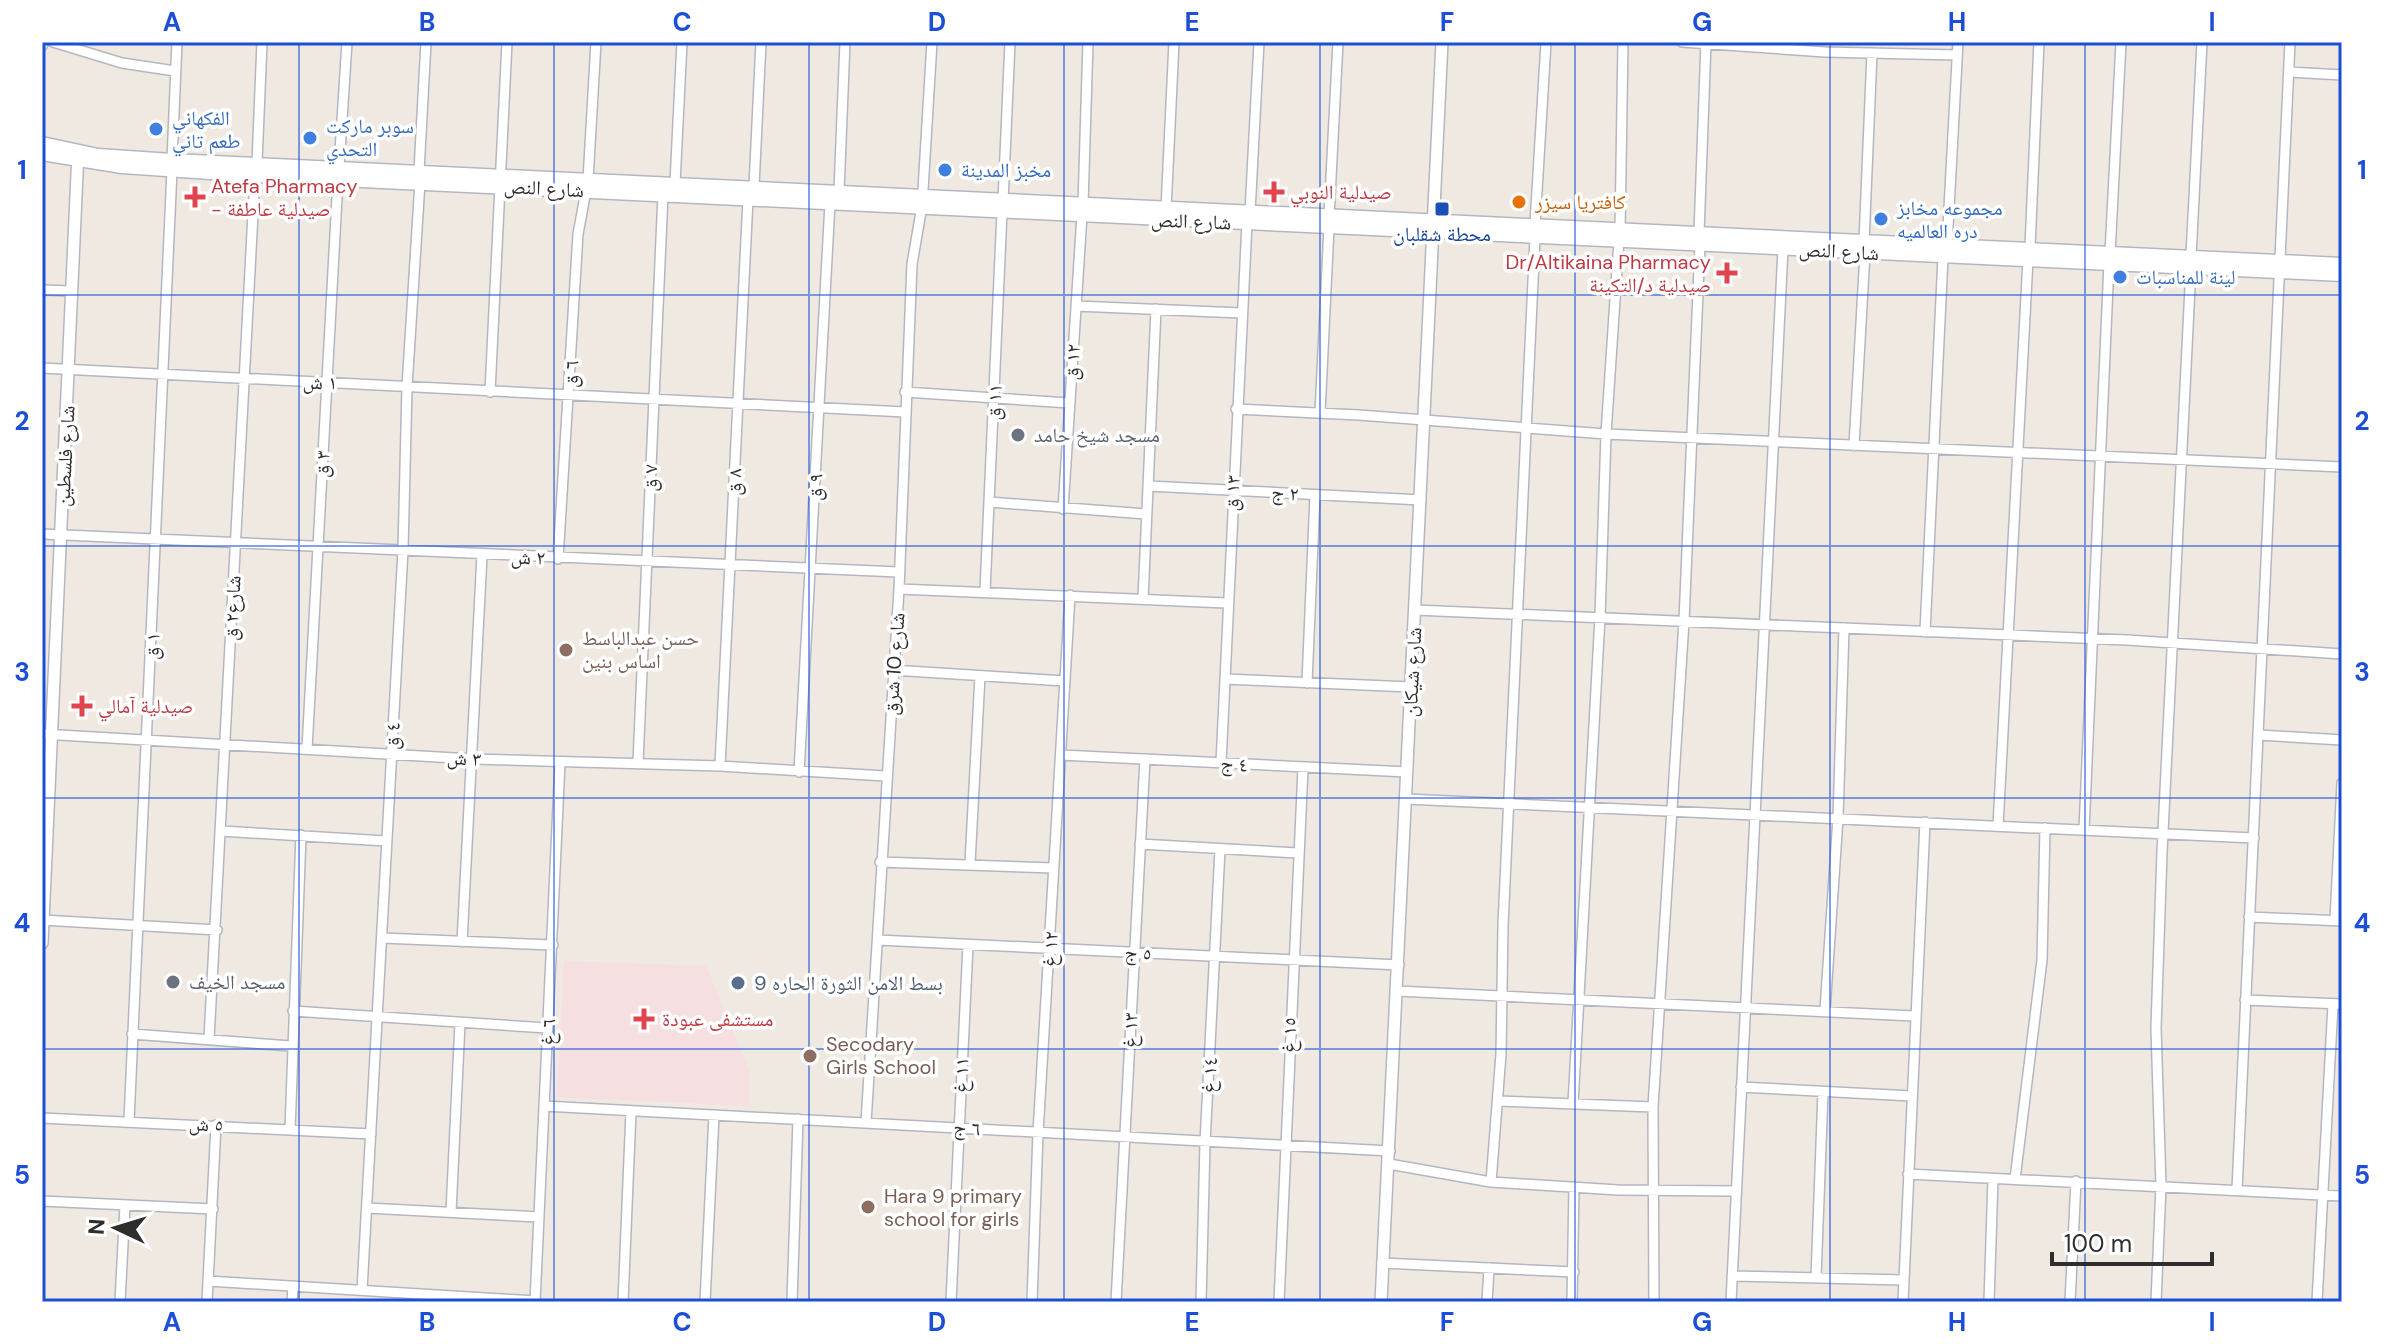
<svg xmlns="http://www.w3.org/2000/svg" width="2384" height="1344" viewBox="0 0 2384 1344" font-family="'DM Sans','Noto Naskh Arabic',sans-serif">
  <rect width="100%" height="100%" fill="#efe9e1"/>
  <path fill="#f5dfe0" d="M 564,961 L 706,966 L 750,1072 L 749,1106 L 557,1097 Z"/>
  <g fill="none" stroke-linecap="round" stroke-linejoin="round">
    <defs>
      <path id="minor" d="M 53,42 L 122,63 L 175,71
        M 1682,42 L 1825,52 L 1957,55
        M 42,46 L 44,42
        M 2289,72 L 2342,75
        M 172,160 L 177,42
        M 257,163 L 262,42
        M 339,167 L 347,42
        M 419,171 L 426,42
        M 675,183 L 682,42
        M 839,191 L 845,42
        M 1003,201 L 1010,42
        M 1083,204 L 1088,42
        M 1166,209 L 1174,42
        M 1250,212 L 1259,42
        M 1329,216 L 1338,42
        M 1535,224 L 1546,42
        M 1620,230 L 1623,42
        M 1699,233 L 1706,42
        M 1864,241 L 1872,53
        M 1947,245 L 1958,42
        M 2030,247 L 2039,42
        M 2110,253 L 2121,42
        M 2191,256 L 2202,42
        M 42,290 L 72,291
        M 1076,306 L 1241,313
        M 42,368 L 905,412
        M 490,392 L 507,42
        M 905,392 L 1069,403
        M 1236,409 L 1359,415 L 1606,434 L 2342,467
        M 1320,413 L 1329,227
        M 1854,446 L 1865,253
        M 1149,486 L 1421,500
        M 989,502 L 1146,514
        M 1063,509 L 1082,215
        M 42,534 L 898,572
        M 558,559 L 578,234 L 588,180 L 596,42
        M 899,589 L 1226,603
        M 985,591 L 1002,212
        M 1143,599 L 1156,309
        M 1415,610 L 2127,640 L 2342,654
        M 1925,632 L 1943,257
        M 892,670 L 1065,681
        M 1225,679 L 1411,687
        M 1307,683 L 1315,495
        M 42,734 L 472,759 L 720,766 L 885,776
        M 2259,735 L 2342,740
        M 307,749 L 338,179
        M 1061,755 L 1407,772
        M 638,762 L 663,194
        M 1221,763 L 1247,223
        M 720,766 L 748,199 L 754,186 L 761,42
        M 799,772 L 830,203
        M 1406,799 L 2254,838
        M 1998,826 L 2028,259
        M 2084,830 L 2109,263
        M 221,831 L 386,841
        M 1140,844 L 1298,853
        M 880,862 L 1053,868
        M 970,863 L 980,676
        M 2249,917 L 2342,921
        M 42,920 L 217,930
        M 2335,920 L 2342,783
        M 382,938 L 553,945
        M 878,940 L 1399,965
        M 462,942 L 482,555
        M 1397,991 L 1914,1016
        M 2245,1000 L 2342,1004
        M 1825,1010 L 1838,818 L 1844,628
        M 293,1011 L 547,1028
        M 132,1034 L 291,1046
        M 209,1039 L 255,176
        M 1741,1087 L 1912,1096
        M 1498,1101 L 1653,1107
        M 1573,1104 L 1600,617 L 1606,434 L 1619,240
        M 544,1106 L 1390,1151
        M 42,1118 L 371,1134
        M 129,1121 L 172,170
        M 866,1123 L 899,589 L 912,264 L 922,206 L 932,42
        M 290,1129 L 301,835
        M 1389,1164 L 1491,1182 L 1618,1190 L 1736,1191
        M 1908,1174 L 2342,1196
        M 2015,1179 L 2042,960 L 2045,828
        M 1491,1182 L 1501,1054 L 1503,925 L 1535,238
        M 2237,1190 L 2290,42
        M 42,1201 L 213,1209
        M 367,1208 L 539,1217
        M 451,1212 L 460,1023
        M 1382,1263 L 1574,1272
        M 1732,1276 L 1904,1280
        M 1816,1278 L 1823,1092
        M 208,1281 L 535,1301
        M 362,1290 L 403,550 L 407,387 L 420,182
        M 120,1302 L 125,1205
        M 207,1302 L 216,1125
        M 292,1302 L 293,1286
        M 535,1302 L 560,762
        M 623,1302 L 631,1111
        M 705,1302 L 714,1115
        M 792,1302 L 798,1119
        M 951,1302 L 968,945
        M 1032,1302 L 1038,1133 L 1070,595
        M 1116,1302 L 1145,759
        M 1201,1302 L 1205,1143 L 1220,849
        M 1279,1302 L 1303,768
        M 1487,1302 L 1489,1268
        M 1572,1302 L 1574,1187
        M 1654,1302 L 1653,1107 L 1684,621 L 1700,245
        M 1731,1302 L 1783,248
        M 1903,1302 L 1925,822
        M 1989,1302 L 1993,1179
        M 2070,1302 L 2076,1181
        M 2156,1302 L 2161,1186 L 2156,1028 L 2162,852 L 2191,267
        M 2317,1302 L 2333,1004"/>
      <path id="tertiary" d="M 42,943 L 78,152
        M 1381,1302 L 1442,42"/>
      <path id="secondary" d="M 42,143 L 98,155 L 172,160 L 2342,264
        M 42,154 L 122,167 L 255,176 L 2342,275"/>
    </defs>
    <use href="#minor" stroke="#b4b7c1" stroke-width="12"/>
    <use href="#tertiary" stroke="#b4b7c1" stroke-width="14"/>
    <use href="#secondary" stroke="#b4b7c1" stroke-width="15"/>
    <use href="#minor" stroke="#fff" stroke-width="9"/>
    <use href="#tertiary" stroke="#fff" stroke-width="11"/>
    <use href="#secondary" stroke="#fff" stroke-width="12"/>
  </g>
  <path fill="none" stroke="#1d4ed8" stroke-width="2" stroke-opacity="0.55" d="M 299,42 L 299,1302M 554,42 L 554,1302M 809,42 L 809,1302M 1064,42 L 1064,1302M 1320,42 L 1320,1302M 1575,42 L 1575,1302M 1830,42 L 1830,1302M 2085,42 L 2085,1302M 42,295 L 2342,295M 42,546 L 2342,546M 42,798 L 2342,798M 42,1049 L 2342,1049"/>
  <g fill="#3f7fe0" stroke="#fff" stroke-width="3">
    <circle cx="156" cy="129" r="8"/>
    <circle cx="310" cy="138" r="8"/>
    <circle cx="945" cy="170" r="8"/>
    <circle cx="1881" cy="219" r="8"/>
    <circle cx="2120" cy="277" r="8"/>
  </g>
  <g fill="#e0444e" stroke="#fff" stroke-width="3">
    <path d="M1270 180h8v8h8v8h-8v8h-8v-8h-8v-8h8z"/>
    <path d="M191 185h8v8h8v8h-8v8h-8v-8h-8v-8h8z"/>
    <path d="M1723 261h8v8h8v8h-8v8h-8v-8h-8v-8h8z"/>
    <path d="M78 694h8v8h8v8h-8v8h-8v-8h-8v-8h8z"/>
    <path d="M640 1007h8v8h8v8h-8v8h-8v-8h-8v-8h8z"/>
  </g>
  <circle fill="#e8710a" stroke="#fff" stroke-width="3" cx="1519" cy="202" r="8"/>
  <rect fill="#1a4fb4" stroke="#fff" stroke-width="3" x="1434" y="201" width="16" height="16" rx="4"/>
  <g fill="#6b7280" stroke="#fff" stroke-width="3">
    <circle cx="1018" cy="435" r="8"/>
    <circle cx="173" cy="982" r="8"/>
  </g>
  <g fill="#8d6e63" stroke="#fff" stroke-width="3">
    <circle cx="566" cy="650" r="8"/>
    <circle cx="810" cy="1056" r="8"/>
    <circle cx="868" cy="1207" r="8"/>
  </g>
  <circle fill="#5c6f8a" stroke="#fff" stroke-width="3" cx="738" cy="983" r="8"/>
  <g text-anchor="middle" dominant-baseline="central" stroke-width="7" stroke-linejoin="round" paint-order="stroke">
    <g font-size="20" fill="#366cbe" stroke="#fff" text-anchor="start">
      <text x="172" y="118">الفكهاني<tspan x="172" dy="23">طعم تاني</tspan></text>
      <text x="326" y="126">سوبر ماركت<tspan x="326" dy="23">التحدي</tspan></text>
      <text x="961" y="170">مخبز المدينة</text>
      <text x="1897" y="208">مجموعه مخابز<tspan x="1897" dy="23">دره العالميه</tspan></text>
      <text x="2136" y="277">لينة للمناسبات</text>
    </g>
    <g font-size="20" fill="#be3a42" stroke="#fff" text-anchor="start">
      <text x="211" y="186">Atefa Pharmacy<tspan x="211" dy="23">- صيدلية عاطفة</tspan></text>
      <text x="1290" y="192">صيدلية النوبي</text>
      <text x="1711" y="262" text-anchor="end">Dr/Altikaina Pharmacy<tspan x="1711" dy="23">صيدلية د/التكينة</tspan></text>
      <text x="98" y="706">صيدلية آمالي</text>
      <text x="662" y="1019">مستشفى عبودة</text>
    </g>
    <g font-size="20" fill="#2e2e2e" stroke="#fff">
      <text transform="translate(544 188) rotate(3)">شارع النص</text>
      <text transform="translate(1191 221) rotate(2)">شارع النص</text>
      <text transform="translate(1839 251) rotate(3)">شارع النص</text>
      <text transform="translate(1072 362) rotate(-86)">١٢ ق</text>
      <text transform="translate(571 374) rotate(-87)">٦ ق</text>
      <text transform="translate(320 382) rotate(2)">١ ش</text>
      <text transform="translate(994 402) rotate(-87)">١١ ق</text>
      <text transform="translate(65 456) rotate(-87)">شارع فلسطين</text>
      <text transform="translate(322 464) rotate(-87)">٣ ق</text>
      <text transform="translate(650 478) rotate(-88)">٧ ق</text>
      <text transform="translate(734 482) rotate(-88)">٨ ق</text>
      <text transform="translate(815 487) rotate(-87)">٩ ق</text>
      <text transform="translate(1232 493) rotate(-87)">١٣ ق</text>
      <text transform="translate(1285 493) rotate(4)">٢ ج</text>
      <text transform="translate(528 557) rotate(2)">٢ ش</text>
      <text transform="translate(232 608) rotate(-87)">شارع٢ ق</text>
      <text transform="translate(152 646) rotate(-87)">١ ق</text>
      <text transform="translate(894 664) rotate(-86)">شارع 10 شرق</text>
      <text transform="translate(1412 672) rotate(-87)">شارع شيكان</text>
      <text transform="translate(392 736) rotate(-87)">٤ ق</text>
      <text transform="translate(464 758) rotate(3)">٣ ش</text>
      <text transform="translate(1234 764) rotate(3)">٤ ج</text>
      <text transform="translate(1050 949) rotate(-87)">١٢ غ</text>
      <text transform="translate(1138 953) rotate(3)">٥ ج</text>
      <text transform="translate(1130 1030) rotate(-88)">١٣ غ</text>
      <text transform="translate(548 1032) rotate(-88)">٦ غ</text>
      <text transform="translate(1289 1035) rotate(-88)">١٥ غ</text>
      <text transform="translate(961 1075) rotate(-88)">١١ غ</text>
      <text transform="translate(1209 1075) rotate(-86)">١٤ غ</text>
      <text transform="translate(206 1124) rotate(3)">٥ ش</text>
      <text transform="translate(967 1128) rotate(4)">٦ ج</text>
    </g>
    <g font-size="20" fill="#c56008" stroke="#fff" text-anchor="start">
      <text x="1535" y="202">كافتريا سيزر</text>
    </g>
    <g font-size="20" fill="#164399" stroke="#fff">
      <text x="1442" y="234">محطة شقلبان</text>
    </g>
    <g font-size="20" fill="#5b616d" stroke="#fff" text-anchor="start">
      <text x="1034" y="435">مسجد شيخ حامد</text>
      <text x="189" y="982">مسجد الخيف</text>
    </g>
    <g font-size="20" fill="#785e54" stroke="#fff" text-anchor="start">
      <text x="582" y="638">حسن عبدالباسط<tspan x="582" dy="23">اساس بنين</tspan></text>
      <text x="826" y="1044">Secodary<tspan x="826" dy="23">Girls School</tspan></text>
      <text x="884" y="1196">Hara 9 primary<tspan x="884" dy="23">school for girls</tspan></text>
    </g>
    <g font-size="20" fill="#4e5e75" stroke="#fff" text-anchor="start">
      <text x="754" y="983">بسط الامن الثورة الحاره 9</text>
    </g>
  </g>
  <rect width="2384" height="1344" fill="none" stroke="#ffffff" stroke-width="88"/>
  <g transform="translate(116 1228) rotate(274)" stroke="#ffffff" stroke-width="6" paint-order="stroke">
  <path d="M0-6L14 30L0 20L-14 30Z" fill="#2e2e2e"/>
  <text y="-12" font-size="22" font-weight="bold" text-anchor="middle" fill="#2e2e2e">N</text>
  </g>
  <path d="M2052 1252v12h160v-12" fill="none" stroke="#2e2e2e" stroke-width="4"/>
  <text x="2064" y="1252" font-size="24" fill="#2e2e2e" stroke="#ffffff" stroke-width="6" paint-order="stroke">100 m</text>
  <rect x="44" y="44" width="2296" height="1256" fill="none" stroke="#1d4ed8" stroke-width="3"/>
  <g font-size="26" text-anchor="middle" font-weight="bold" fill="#1d4ed8">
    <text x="172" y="31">A</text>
    <text x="427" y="31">B</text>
    <text x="682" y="31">C</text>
    <text x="937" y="31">D</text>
    <text x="1192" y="31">E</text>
    <text x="1447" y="31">F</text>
    <text x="1702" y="31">G</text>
    <text x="1957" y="31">H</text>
    <text x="2212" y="31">I</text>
    <text x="22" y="179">1</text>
    <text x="2362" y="179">1</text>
    <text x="22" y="430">2</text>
    <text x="2362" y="430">2</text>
    <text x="22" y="681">3</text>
    <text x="2362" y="681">3</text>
    <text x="22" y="932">4</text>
    <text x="2362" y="932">4</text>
    <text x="22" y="1184">5</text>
    <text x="2362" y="1184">5</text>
    <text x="172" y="1331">A</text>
    <text x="427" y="1331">B</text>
    <text x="682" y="1331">C</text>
    <text x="937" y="1331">D</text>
    <text x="1192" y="1331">E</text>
    <text x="1447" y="1331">F</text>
    <text x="1702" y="1331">G</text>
    <text x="1957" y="1331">H</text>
    <text x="2212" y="1331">I</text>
  </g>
</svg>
